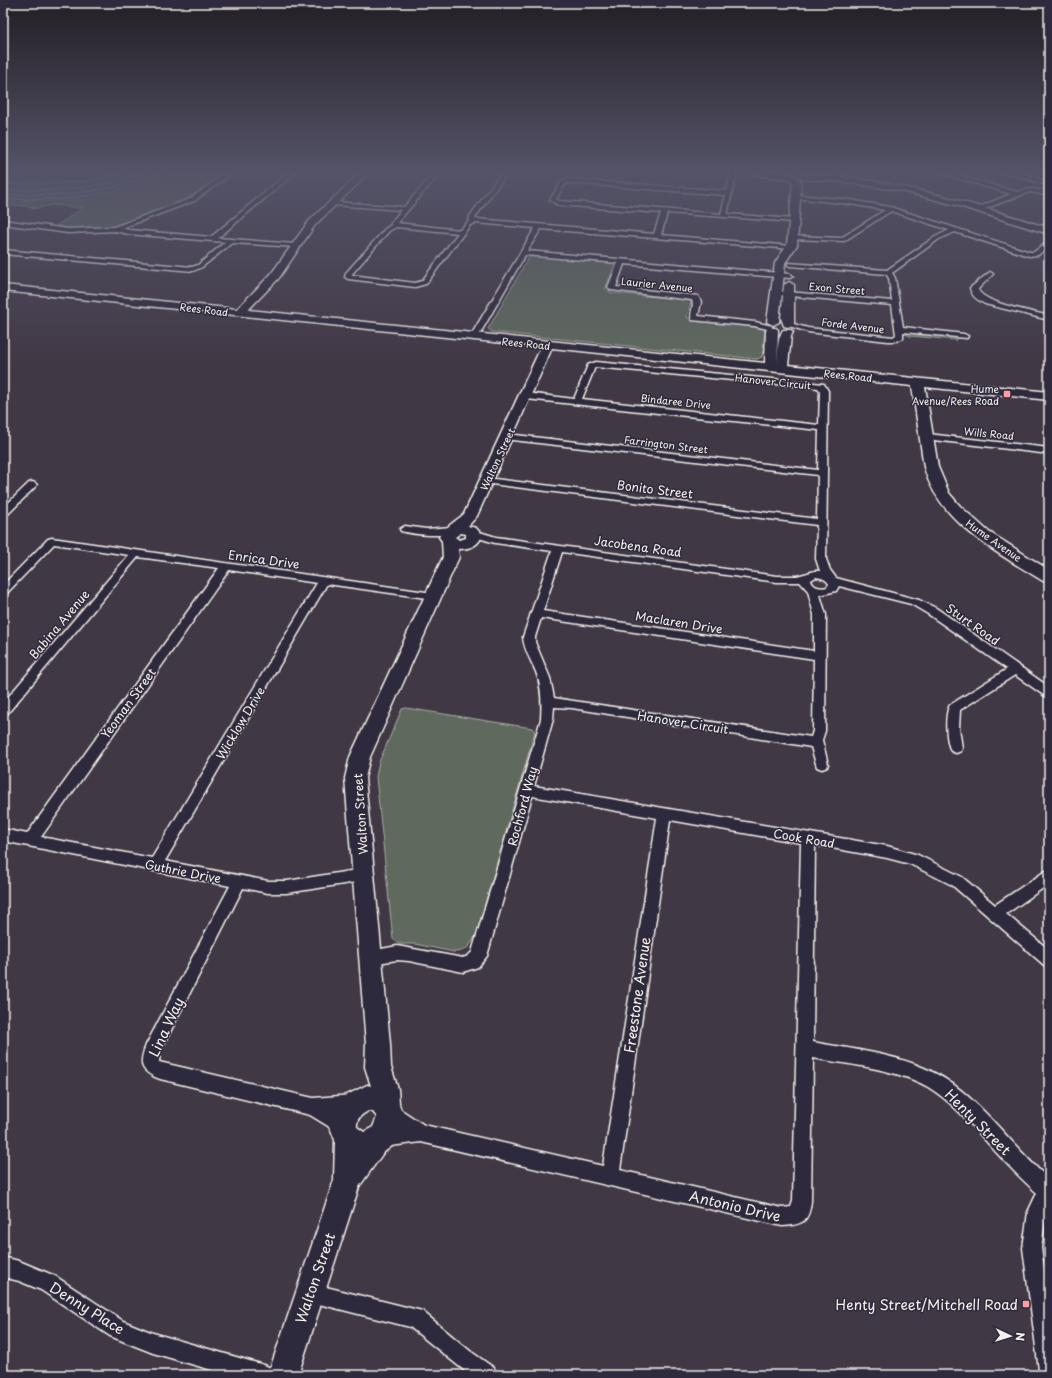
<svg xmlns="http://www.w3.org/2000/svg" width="1052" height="1378" viewBox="0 0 1052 1378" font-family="'Playpen Sans',sans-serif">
  <rect width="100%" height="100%" fill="#413845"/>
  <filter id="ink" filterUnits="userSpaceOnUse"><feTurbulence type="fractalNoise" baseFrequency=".025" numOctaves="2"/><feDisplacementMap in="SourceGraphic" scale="8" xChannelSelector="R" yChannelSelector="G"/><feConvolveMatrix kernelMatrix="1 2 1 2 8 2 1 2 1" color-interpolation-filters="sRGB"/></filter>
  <g filter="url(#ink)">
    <path fill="#5e695d" stroke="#a9ada2" d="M 173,172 L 224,172 L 187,199 L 115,227 L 75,229 L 56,226 L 83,208 L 54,205 L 31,209 L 34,207 L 13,205 L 3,211 L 3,199 L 64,199 L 167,176 Z
      M 532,256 L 612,263 L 615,265 L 605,289 L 611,293 L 688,300 L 691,302 L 687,317 L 694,321 L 760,327 L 765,330 L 762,357 L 757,359 L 492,332 L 488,329 L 529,257 Z
      M 906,332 L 956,336 L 958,338 L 956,340 L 910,336 L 905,334 Z
      M 406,708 L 532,728 L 535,731 L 477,932 C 472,943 468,952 454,952 L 415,944 L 399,944 L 393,939 L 376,777 L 379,762 L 402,709 Z"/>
    <path fill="#4f637a" stroke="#919ca6" d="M 3,172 L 173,172 L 167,176 L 115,191 L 64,199 L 3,199 Z"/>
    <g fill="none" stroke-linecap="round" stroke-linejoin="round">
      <path stroke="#b2b8bc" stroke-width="1" d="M 3,184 C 44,184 86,185 126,172
        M 3,190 L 64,190 L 113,182 L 147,172
        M 3,195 L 64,195 L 114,187 L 165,172"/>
      <defs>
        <path id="street" d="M 227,172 L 234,172 L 194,201 L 122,228 L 129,230 L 211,237 L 289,172 L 296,172 L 218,238 L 295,244 L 298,246 L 297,247 L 232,243 L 202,267 L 193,271 L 3,254 L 3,250 L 192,267 L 198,265 L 225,242 L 128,234 L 116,231 L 68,233 L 3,224 L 3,220 L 68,229 L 114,227 L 190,199 Z
          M 435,172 L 441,172 L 397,223 L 460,230 L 469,221 L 470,216 L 502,172 L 508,172 L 476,216 L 475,219 L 654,234 L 661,213 L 558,205 L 550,200 L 561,182 L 567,179 L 727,191 L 731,172 L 737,172 L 727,214 L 794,219 L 796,220 L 796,222 L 667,213 L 661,235 L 791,246 L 794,248 L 793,249 L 541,229 L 527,251 L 790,274 L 793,276 L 790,278 L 624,264 L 616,287 L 698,296 L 701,302 L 698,316 L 755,322 L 772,326 L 772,330 L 754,326 L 692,320 C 689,313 695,307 692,300 L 611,290 L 608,287 L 618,263 L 525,255 L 478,337 L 477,339 L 471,339 L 470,337 L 535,228 L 475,223 L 470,225 L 426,284 L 415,287 L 348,279 L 345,277 L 346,273 L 385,229 L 391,225 L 391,223 L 401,210 L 334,205 L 331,203 L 332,202 L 404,207 ZM 568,183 L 726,195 L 721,214 L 559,201 L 556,199 L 565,184 ZM 396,227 L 458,233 L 422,281 L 415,283 L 351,275 L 389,231 Z
          M 833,172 L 839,172 L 838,179 L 833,178 Z
          M 937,172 L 947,172 L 1017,192 C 1029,188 1037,189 1049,191 L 1049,195 L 1029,192 L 979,211 L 977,210 L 977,208 L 1011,194 Z
          M 1024,172 L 1034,172 L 1049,176 L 1049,180 Z
          M 796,195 L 850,200 L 890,207 L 1030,252 L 1034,252 L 1049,241 L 1049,246 L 1038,255 L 1029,256 L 955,232 L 939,239 L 892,273 L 895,278 L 903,327 L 964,334 L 968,336 L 967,338 L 903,332 L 903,338 L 897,341 L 888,341 L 808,332 L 786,325 L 790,323 L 808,328 L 893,337 L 896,335 L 892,305 L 779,295 L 775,293 L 776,291 L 892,301 L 889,278 L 886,274 L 790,266 L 788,265 L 788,263 L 887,270 L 935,237 L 949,230 L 891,211 L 844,241 L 793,239 L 790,237 L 791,236 L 841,238 L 885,210 L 850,204 L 794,198 L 794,196 Z
          M 1049,223 L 1049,227 L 1040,230 L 1037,228 Z
          M 990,272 L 993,274 L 978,289 C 981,303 1035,312 1049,316 L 1049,320 L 985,304 C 978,300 972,297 970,288 Z
          M 596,362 L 824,384 L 828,391 L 826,559 L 830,570 L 836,578 L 919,600 L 936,608 L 1049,687 L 1049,697 L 1045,696 L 1015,675 L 960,710 L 959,728 L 962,748 L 961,751 L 956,753 L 951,751 C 946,742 944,714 950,705 L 1007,669 L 928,614 L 911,604 L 839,586 L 836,591 L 820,595 L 826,615 L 825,731 L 822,740 L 828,764 L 827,767 L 822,769 L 817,767 L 811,747 L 572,708 L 554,707 L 553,719 L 534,786 L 887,846 L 918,855 L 962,877 L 995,905 L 1044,872 L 1049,870 L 1049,884 L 1006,914 L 1049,950 L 1049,967 L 1044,965 L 952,885 L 910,864 L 887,858 L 815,845 L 813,1042 C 860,1051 914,1055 954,1085 C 988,1110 1016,1150 1049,1179 L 1049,1208 L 1046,1214 L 1041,1248 L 1049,1300 L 1049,1375 L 1041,1375 L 1039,1370 L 1023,1248 L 1028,1212 L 1037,1193 C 1019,1177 1002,1159 986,1141 C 968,1121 951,1101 928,1087 C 894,1068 850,1065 813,1058 L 811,1201 C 809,1222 802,1225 782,1226 L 421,1142 L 383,1147 L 377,1144 L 374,1138 L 377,1132 L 395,1127 L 383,1117 L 380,1111 L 383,1105 L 389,1102 L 424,1125 L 603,1166 L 657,818 L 532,796 L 487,956 L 478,967 L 463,972 L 409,961 L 397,960 L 371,964 L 366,962 L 363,957 L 366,952 L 397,946 L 463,958 L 468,956 L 472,952 L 541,719 C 542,703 542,687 536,672 C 531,660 524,650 523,637 L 552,551 L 495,543 L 469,535 L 468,533 L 469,531 L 473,530 L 496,537 L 777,576 L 797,576 L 815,571 L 820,571 L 816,559 L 817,525 L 483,483 L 481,481 L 486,478 L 817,519 L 818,475 L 504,439 L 503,437 L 507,434 L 818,470 L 819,430 L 526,399 L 522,396 L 526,393 L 574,399 L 588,365 ZM 595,367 L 818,388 L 820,391 L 819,425 L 582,399 ZM 562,552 L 777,582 L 800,582 L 808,591 L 814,615 L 814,651 L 543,611 ZM 816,577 C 822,578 826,579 829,584 L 827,587 C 821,589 812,587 811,580 ZM 541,618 L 814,659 L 813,731 L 811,737 L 554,698 L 550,678 L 535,642 L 535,637 ZM 670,820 L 801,843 L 793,1201 L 791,1207 L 782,1208 L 620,1170 Z
          M 928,434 L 1049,448 L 1049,454 L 925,439 L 924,437 Z
          M 32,482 L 35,483 L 37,485 L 6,516 L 3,517 L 3,508 L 29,483 Z
          M 405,526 L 426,529 L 452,527 L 457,530 C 449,539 412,534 401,531 L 400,529 Z
          M 52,538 L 433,593 L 437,594 L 438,596 L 437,598 L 433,599 L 327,584 L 165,861 L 268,881 L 287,881 L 363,869 L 368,871 L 370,875 L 368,879 L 363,881 L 287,893 L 268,893 L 243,888 L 160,1052 L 159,1062 L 313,1098 L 353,1095 L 359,1098 L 362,1104 L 359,1110 L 341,1114 L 349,1123 L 352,1129 L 349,1135 L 343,1138 L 337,1135 L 328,1126 L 310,1115 L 160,1079 C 141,1072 138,1065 146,1045 L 230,886 L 3,841 L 3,829 L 27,834 L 219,568 L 138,557 L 7,714 L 3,715 L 3,703 L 129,555 L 54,544 L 7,593 L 3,594 L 3,585 L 48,539 ZM 229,570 L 317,583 L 152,858 L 41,837 Z
          M 3,1257 L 19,1261 L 55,1276 L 123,1321 L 153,1333 L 264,1365 L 271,1368 L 274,1375 L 229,1375 L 153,1353 L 110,1336 L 41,1290 L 19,1281 L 3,1277 Z
          M 310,1283 L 422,1311 L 470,1351 L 494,1368 L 497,1375 L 470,1375 L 410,1327 L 303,1300 L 300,1293 L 303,1286 Z"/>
        <path id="secondary" d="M 361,172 L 370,172 L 315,225 L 279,278 L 248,310 L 765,363 L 766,330 L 768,328 L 776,328 L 778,330 L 777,362 C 778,351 777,339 783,330 L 791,330 L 793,332 L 791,336 L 788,365 L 1049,392 L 1049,400 L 925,387 L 938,467 L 949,493 L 960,506 L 989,532 L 1049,570 L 1049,582 L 1043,581 C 998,553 938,522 924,467 L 912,386 L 552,348 L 477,516 L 468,526 L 476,528 L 482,535 C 479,546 469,549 458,549 L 459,557 L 370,757 L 365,778 L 390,1044 L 391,1067 L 398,1089 L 399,1104 L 403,1117 L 401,1128 L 392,1146 L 383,1153 L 359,1187 L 298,1375 L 268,1375 L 334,1180 L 335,1140 L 331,1130 L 330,1123 L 332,1117 L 340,1101 L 345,1096 L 367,1085 L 371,1086 L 365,1067 L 366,1044 L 345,778 L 350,757 L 443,557 L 442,541 L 439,537 C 445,527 455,522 464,514 L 541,347 L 3,291 L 3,285 L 237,309 L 271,274 L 309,221 ZM 461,533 L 466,534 L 466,538 L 459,540 L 455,537 ZM 368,1111 L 373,1112 L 377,1117 L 373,1127 L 364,1132 L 357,1127 C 356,1119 361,1115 368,1111 Z
          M 752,172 C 767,172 790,168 801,181 L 797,245 L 785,263 L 779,322 L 773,325 L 767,322 L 775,263 L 787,245 L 793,182 L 789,179 L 756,175 Z
          M 805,174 C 893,178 966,202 1049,228 L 1049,234 L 956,205 L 898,190 L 837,181 L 802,179 L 801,177 L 802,175 Z
          M 789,282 L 794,285 L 794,324 L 788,327 L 784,326 L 781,318 L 784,285 Z"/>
      </defs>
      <use href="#street" stroke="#f4f1e8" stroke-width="3"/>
      <use href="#secondary" stroke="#f4f1e8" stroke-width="3"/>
      <use href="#street" fill="#2f2a3d" fill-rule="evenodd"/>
      <use href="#secondary" fill="#2f2a3d" fill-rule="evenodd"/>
      <path stroke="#f4f1e8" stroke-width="1.5" d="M 1000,172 L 1049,186"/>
    </g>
  </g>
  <linearGradient id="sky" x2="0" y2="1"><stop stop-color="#241f26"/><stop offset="0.47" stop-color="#545368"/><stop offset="1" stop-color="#545368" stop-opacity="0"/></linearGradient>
  <rect width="1052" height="365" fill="url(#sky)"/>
  <g fill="#ff9aa2" stroke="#2f2a3d" stroke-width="1.5">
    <rect x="1003" y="390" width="8" height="8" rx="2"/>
    <rect x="1022" y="1300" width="8" height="8" rx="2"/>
  </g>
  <g text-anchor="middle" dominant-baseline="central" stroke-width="3" stroke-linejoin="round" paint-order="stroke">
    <g font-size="10" fill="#f4f1e8" stroke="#2f2a3d">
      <text transform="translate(657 284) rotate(6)">Laurier Avenue</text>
      <text transform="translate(837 288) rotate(5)">Exon Street</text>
      <text transform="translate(204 309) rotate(7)">Rees Road</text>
      <text transform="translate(853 325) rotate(7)">Forde Avenue</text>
      <text transform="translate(526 343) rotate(6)">Rees Road</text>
      <text transform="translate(848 375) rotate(6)">Rees Road</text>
      <text transform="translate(773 381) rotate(6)">Hanover Circuit</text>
      <text transform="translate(676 401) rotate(6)">Bindaree Drive</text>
      <text transform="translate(989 433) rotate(6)">Wills Road</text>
      <text transform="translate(666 444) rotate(7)">Farrington Street</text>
      <text transform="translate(497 459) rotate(-65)">Walton Street</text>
      <text transform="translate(994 540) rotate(35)">Hume Avenue</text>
    </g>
    <g font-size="10" fill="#f4f1e8" stroke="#2f2a3d" text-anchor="end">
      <text x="999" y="388">Hume<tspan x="999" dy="12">Avenue/Rees Road</tspan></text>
    </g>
    <g font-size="12" fill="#f4f1e8" stroke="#2f2a3d">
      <text transform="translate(655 489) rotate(7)">Bonito Street</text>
      <text transform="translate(638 546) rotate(8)">Jacobena Road</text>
      <text transform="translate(264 559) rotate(8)">Enrica Drive</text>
      <text transform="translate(679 622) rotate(9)">Maclaren Drive</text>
      <text transform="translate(59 624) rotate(-50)">Babina Avenue</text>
      <text transform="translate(973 624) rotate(35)">Sturt Road</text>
      <text transform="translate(128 703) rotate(-54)">Yeoman Street</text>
      <text transform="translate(683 722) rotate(9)">Hanover Circuit</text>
      <text transform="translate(240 723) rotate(-59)">Wicklow Drive</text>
      <text transform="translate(522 806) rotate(-75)">Rochford Way</text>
      <text transform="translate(360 814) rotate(-94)">Walton Street</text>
      <text transform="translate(804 838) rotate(10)">Cook Road</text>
      <text transform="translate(183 871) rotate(11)">Guthrie Drive</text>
    </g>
    <g font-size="14" fill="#f4f1e8" stroke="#2f2a3d">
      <text transform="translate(637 995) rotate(-82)">Freestone Avenue</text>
      <text transform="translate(166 1027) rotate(-65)">Lina Way</text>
      <text transform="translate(978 1122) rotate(45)">Henty Street</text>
      <text transform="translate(735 1206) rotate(13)">Antonio Drive</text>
      <text transform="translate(315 1278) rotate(-71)">Walton Street</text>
      <text transform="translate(87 1308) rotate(32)">Denny Place</text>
    </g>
    <g font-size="14" fill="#f4f1e8" stroke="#2f2a3d" text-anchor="end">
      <text x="1018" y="1304">Henty Street/Mitchell Road</text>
    </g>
  </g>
  <rect width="1052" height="1378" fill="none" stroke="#2f2a3d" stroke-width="16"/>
  <rect x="8" y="8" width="1036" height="1362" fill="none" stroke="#f4f1e8" stroke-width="1.5" filter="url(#ink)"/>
  <g transform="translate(1010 1336) rotate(94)" stroke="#2f2a3d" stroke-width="3" paint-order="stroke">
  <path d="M0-3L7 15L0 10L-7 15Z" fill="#f4f1e8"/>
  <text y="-6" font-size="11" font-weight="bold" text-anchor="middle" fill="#f4f1e8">N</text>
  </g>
</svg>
